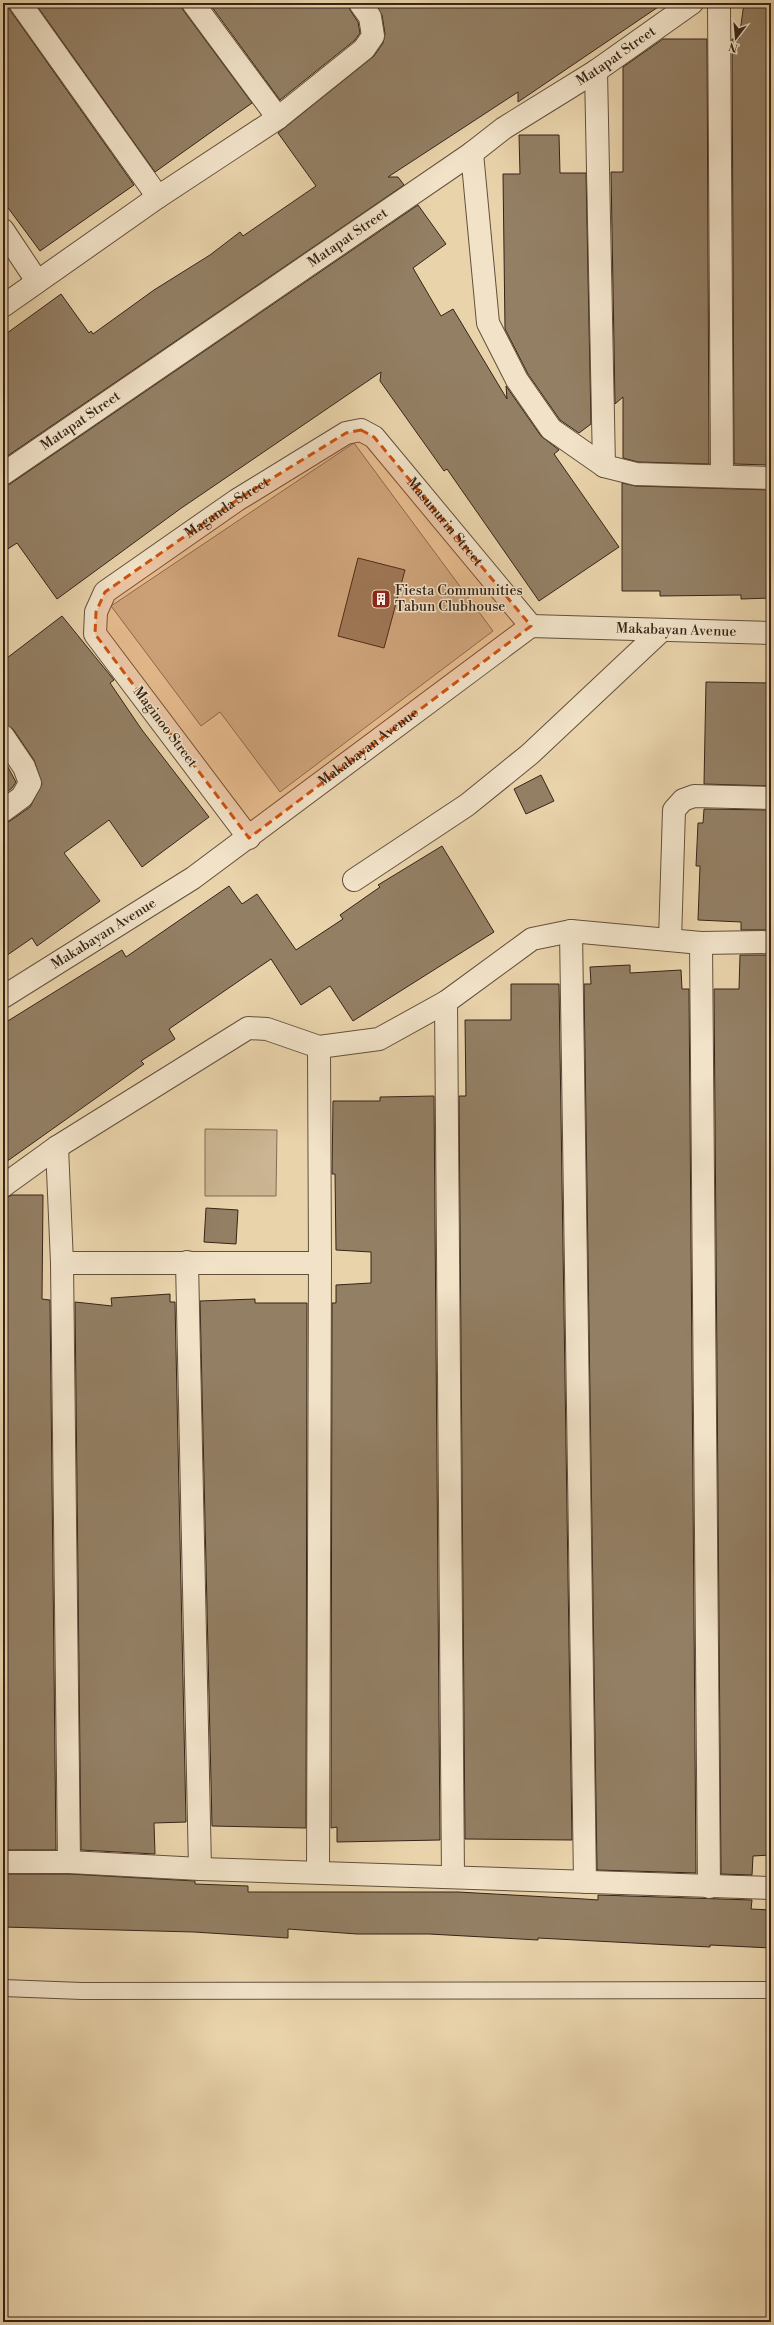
<svg xmlns="http://www.w3.org/2000/svg" width="774" height="2325" viewBox="0 0 774 2325" font-family="'Libre Bodoni',serif">
  <rect width="100%" height="100%" fill="#e9d3ab"/>
  <filter id="stains"><feTurbulence type="fractalNoise" baseFrequency=".005" numOctaves="4"/><feColorMatrix values="0 0 0 0 .2 0 0 0 0 .09 0 0 0 0 .02 0 0 0 .5 -.17"/></filter>
  <radialGradient id="worn" r=".72"><stop offset=".6" stop-color="#630" stop-opacity="0"/><stop offset="1" stop-color="#630" stop-opacity=".3"/></radialGradient>
  <path fill="#cbb592" stroke="#806c54" d="M 354,443 L 493,631 L 280,792 L 220,712 L 201,726 L 111,606 Z
    M 205,1129 L 277,1130 L 276,1196 L 205,1196 Z"/>
  <path fill="#937f64" stroke="#362417" d="M 3,3 L 8,3 L 10,10 L 134,185 L 40,251 L 3,201 Z
    M 35,3 L 181,3 L 183,10 L 252,103 L 155,172 Z
    M 209,3 L 348,3 L 350,10 L 358,22 L 360,33 L 355,40 L 280,100 Z
    M 375,3 L 664,3 L 518,102 L 518,92 L 388,177 L 398,177 L 404,185 L 3,459 L 3,336 L 61,294 L 89,333 L 91,331 L 93,334 L 154,290 L 210,255 L 240,232 L 243,236 L 316,186 L 278,133 L 374,56 L 383,43 L 385,34 L 382,15 Z
    M 744,3 L 771,3 L 771,465 L 734,464 L 732,39 L 739,39 Z
    M 663,39 L 707,39 L 709,464 L 638,462 L 623,458 L 623,397 L 615,404 L 611,172 L 623,172 L 623,67 Z
    M 519,135 L 559,135 L 560,173 L 586,173 L 591,424 L 579,433 L 560,420 L 528,374 L 505,329 L 503,174 L 520,174 Z
    M 418,205 L 446,244 L 413,268 L 441,316 L 453,309 L 507,399 L 506,386 L 541,436 L 559,450 L 554,454 L 619,547 L 539,601 L 447,469 L 444,471 L 380,381 L 381,372 L 180,509 L 57,599 L 17,543 L 3,552 L 3,486 L 10,484 Z
    M 622,483 L 636,486 L 771,490 L 771,598 L 741,599 L 741,595 L 660,596 L 660,591 L 622,591 Z
    M 358,558 L 405,570 L 384,648 L 338,636 Z
    M 62,616 L 114,680 L 110,683 L 142,730 L 209,817 L 142,867 L 109,820 L 64,853 L 100,901 L 37,946 L 32,938 L 3,958 L 3,823 L 10,821 L 30,807 L 42,784 L 34,760 L 13,729 L 3,724 L 3,661 Z
    M 706,682 L 771,683 L 771,786 L 704,784 Z
    M 3,758 L 16,782 L 12,788 L 3,795 Z
    M 541,775 L 554,801 L 526,814 L 514,789 Z
    M 704,809 L 771,810 L 770,930 L 741,930 L 741,922 L 698,920 L 700,866 L 696,866 L 698,823 L 703,823 Z
    M 442,846 L 494,932 L 353,1021 L 330,986 L 301,1005 L 271,959 L 169,1029 L 175,1039 L 141,1061 L 144,1064 L 6,1162 L 6,1159 L 3,1161 L 3,1024 L 122,950 L 126,957 L 229,886 L 242,904 L 257,894 L 296,950 L 343,919 L 340,915 L 380,887 L 378,885 Z
    M 740,955 L 769,955 L 769,963 L 771,963 L 771,1855 L 753,1856 L 752,1875 L 721,1874 L 714,989 L 739,989 Z
    M 630,965 L 630,973 L 681,970 L 682,989 L 689,989 L 696,1873 L 597,1870 L 584,984 L 591,984 L 590,967 Z
    M 511,984 L 559,984 L 572,1840 L 465,1839 L 459,1096 L 466,1096 L 465,1020 L 511,1020 Z
    M 434,1096 L 440,1840 L 337,1842 L 337,1827 L 331,1828 L 332,1303 L 336,1303 L 336,1285 L 371,1283 L 371,1252 L 336,1250 L 335,1174 L 332,1174 L 333,1101 L 380,1101 L 380,1097 Z
    M 12,1195 L 43,1195 L 42,1299 L 50,1300 L 56,1850 L 3,1850 L 3,1257 L 6,1257 L 6,1198 Z
    M 206,1208 L 238,1210 L 236,1244 L 204,1242 Z
    M 170,1294 L 170,1302 L 175,1302 L 186,1822 L 154,1823 L 155,1854 L 81,1850 L 75,1302 L 112,1306 L 111,1298 Z
    M 255,1299 L 255,1303 L 307,1303 L 306,1828 L 212,1826 L 200,1301 Z
    M 3,1874 L 69,1874 L 195,1881 L 195,1884 L 248,1886 L 248,1892 L 458,1892 L 584,1899 L 598,1900 L 598,1895 L 752,1900 L 751,1909 L 771,1910 L 771,1948 L 710,1945 L 710,1947 L 538,1938 L 538,1940 L 429,1934 L 357,1934 L 288,1929 L 288,1938 L 194,1932 L 3,1927 Z"/>
  <g fill="none" stroke-linecap="round" stroke-linejoin="round">
    <defs>
      <path id="lane" d="M 3,1988 L 82,1991 L 771,1990"/>
      <g id="street">
        <path d="M 20,3 L 158,197"/>
        <path d="M 193,3 L 278,118"/>
        <path d="M 719,3 L 722,476"/>
        <path d="M 596,71 L 604,466"/>
        <path d="M 472,153 L 488,323 L 517,380 L 551,429 L 604,466 L 636,474 L 771,478"/>
        <path d="M 3,230 L 37,281"/>
        <path d="M 3,306 L 158,197 L 278,118 L 364,49 L 373,36 L 370,17 L 360,3"/>
        <path id="s1" d="M 3,474 L 472,153 L 504,128 L 596,71 L 692,3"/>
        <path d="M 3,736 L 24,767 L 30,783 L 22,797 L 3,811"/>
        <path id="s2" d="M 249,838 L 95,634 L 96,612 L 105,592 L 237,500 L 346,433 L 361,430 L 374,437 L 531,626"/>
        <path d="M 354,880 L 467,805 L 530,754 L 662,630"/>
        <path d="M 571,931 L 585,1882"/>
        <path d="M 670,940 L 674,810 L 683,800 L 694,796 L 771,798"/>
        <path d="M 701,943 L 709,1887"/>
        <path id="s3" d="M 3,997 L 193,878 L 531,626 L 771,633"/>
        <path d="M 446,1002 L 453,1877"/>
        <path d="M 57,1147 L 62,1263 L 69,1862"/>
        <path d="M 3,1186 L 57,1147 L 248,1028 L 267,1029 L 319,1047 L 379,1039 L 446,1002 L 532,939 L 571,931 L 701,943 L 771,942"/>
        <path d="M 187,1262 L 200,1869"/>
        <path d="M 62,1263 L 320,1263"/>
        <path d="M 3,1862 L 69,1862 L 200,1869 L 771,1888"/>
        <path d="M 318,1872 L 320,1263 L 319,1047"/>
      </g>
    </defs>
    <use href="#lane" stroke="#63503c" stroke-width="18"/>
    <use href="#street" stroke="#63503c" stroke-width="24"/>
    <use href="#lane" stroke="#f1e2c8" stroke-width="16"/>
    <use href="#street" stroke="#f1e2c8" stroke-width="22"/>
  </g>
  <path fill="#cd510e" fill-opacity="0.2" stroke="#cd510e" stroke-width="3" stroke-dasharray="8 5" stroke-linejoin="round" d="M 361,430 L 374,437 L 531,626 L 249,838 L 95,634 L 96,612 L 105,592 L 237,500 L 346,433 Z"/>
  <defs>
    <symbol id="building-square" viewBox="-11 -11 22 22"><rect x="-9" y="-9" width="18" height="18" rx="4" fill="#8f2418" stroke="#f1e2c8"/><path d="M-4-6H4V6H1V3H-1V6H-4ZM-2.5-4.3h1.7v1.8h-1.7ZM.8-4.3h1.7v1.8H.8ZM-2.5-1h1.7V.8h-1.7ZM.8-1h1.7V.8H.8Z" fill="#fff"/></symbol>
  </defs>
  <g fill-rule="evenodd">
    <use href="#building-square" x="370" y="588" width="22" height="22"/>
  </g>
  <g text-anchor="middle" dominant-baseline="central" stroke-width="3" stroke-linejoin="round" paint-order="stroke">
    <g font-size="14" fill="#362417" stroke="#f1e2c8">
      <text stroke="none"><textPath href="#s1" startOffset="742">Matapat Street</textPath></text>
      <text stroke="none"><textPath href="#s1" startOffset="418">Matapat Street</textPath></text>
      <text stroke="none"><textPath href="#s1" startOffset="94">Matapat Street</textPath></text>
      <text stroke="none"><textPath href="#s2" startOffset="448">Maganda Street</textPath></text>
      <text stroke="none"><textPath href="#s2" startOffset="729">Masunurin Street</textPath></text>
      <text stroke="none"><textPath href="#s3" startOffset="791">Makabayan Avenue</textPath></text>
      <text transform="translate(165 727) rotate(53)">Maginoo Street</text>
      <text stroke="none"><textPath href="#s3" startOffset="443">Makabayan Avenue</textPath></text>
      <text stroke="none"><textPath href="#s3" startOffset="119">Makabayan Avenue</textPath></text>
    </g>
    <g font-size="14" fill="#362417" stroke="#f1e2c8" text-anchor="start">
      <text x="395" y="591">Fiesta Communities<tspan x="395" dy="16">Tabun Clubhouse</tspan></text>
    </g>
  </g>
  <rect width="774" height="2325" fill="none" stroke="#e9d3ab" stroke-width="16"/>
  <rect x="4" y="4" width="766" height="2317" fill="none" stroke="#362417" stroke-width="2"/>
  <rect x="8" y="8" width="758" height="2309" fill="none" stroke="#362417"/>
  <g transform="translate(736 38) rotate(196)" stroke="#f1e2c8" stroke-width="3" paint-order="stroke">
  <path d="M0-3L7 15L0 10L-7 15Z" fill="#362417"/>
  <text y="-6" font-size="11" font-weight="bold" text-anchor="middle" fill="#362417">N</text>
  </g>
  <rect width="100%" height="100%" filter="url(#stains)"/>
  <rect width="100%" height="100%" fill="url(#worn)"/>
</svg>
